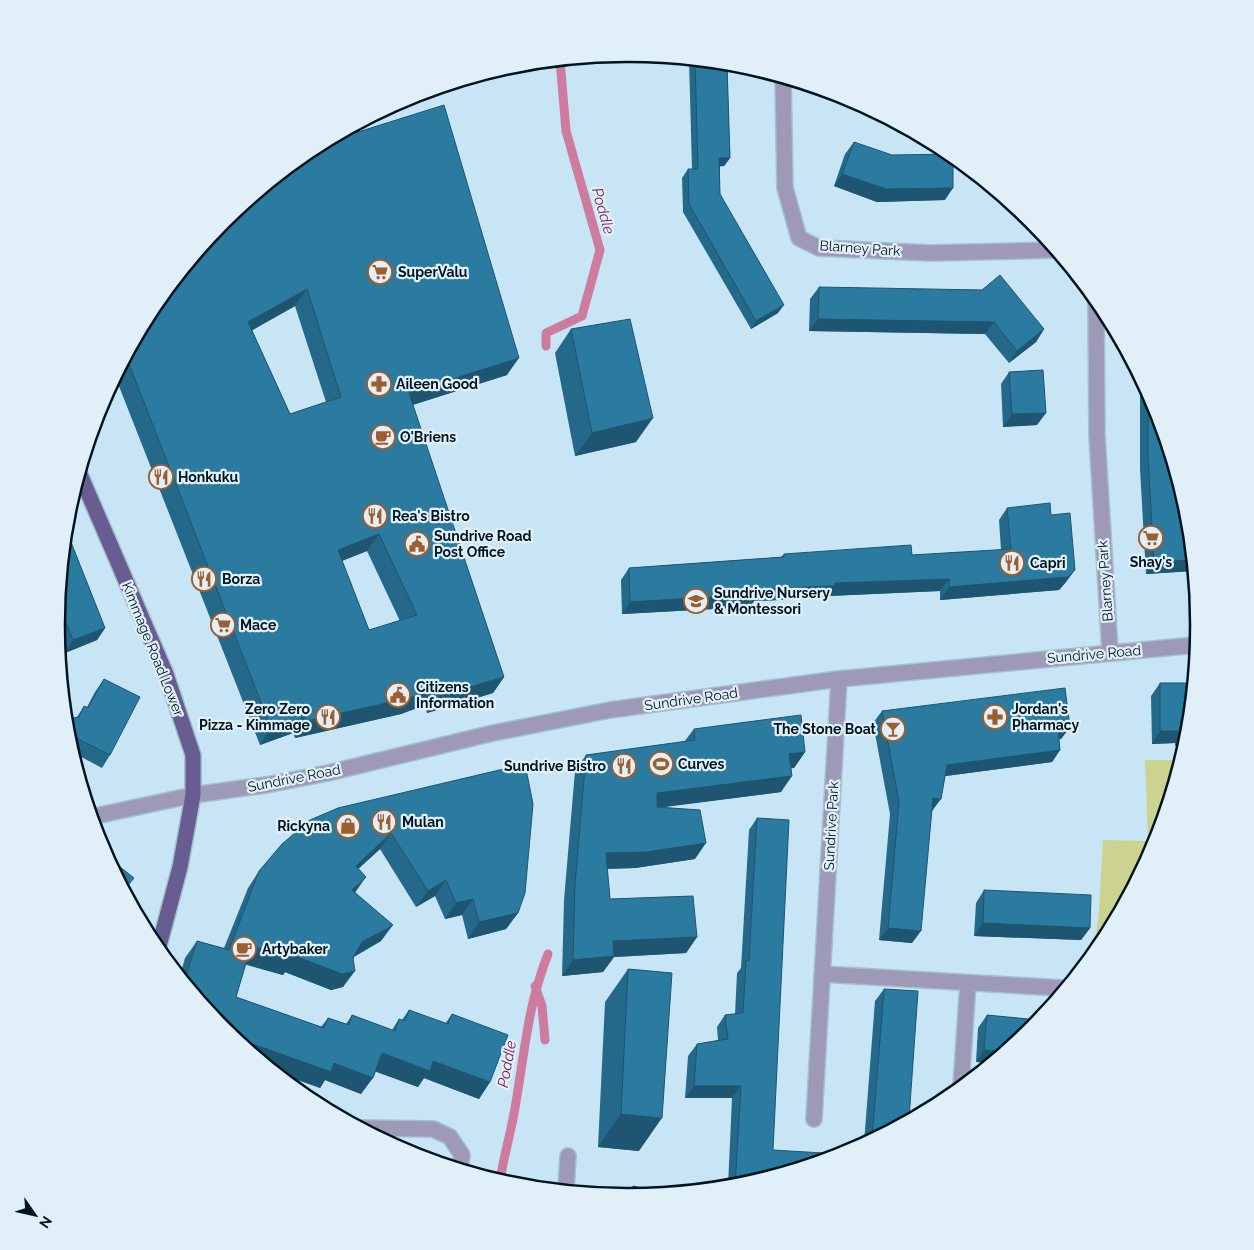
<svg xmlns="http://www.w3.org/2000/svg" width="1254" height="1250" viewBox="0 0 1254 1250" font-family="Raleway,sans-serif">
  <rect width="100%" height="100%" fill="#c8e5f6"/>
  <path fill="#ccd390" d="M 1145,760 L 1180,760 L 1155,844 L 1102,943 L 1094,952 L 1099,911 L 1103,840 L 1148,841 Z"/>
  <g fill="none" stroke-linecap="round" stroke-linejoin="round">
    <path stroke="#cd7c9f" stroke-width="9" d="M 546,346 L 546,333 L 582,316 L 600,250 L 566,131 L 560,60
      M 535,986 L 542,1006 L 545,1040
      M 500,1181 C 504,1154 512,1129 516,1102 C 525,1049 528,1005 548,954"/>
    <defs>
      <path id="minor" d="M 783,78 L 785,188 L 799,238 L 819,248 L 931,253 L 1054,250
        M 1096,300 L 1097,435 L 1110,652
        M 91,817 L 193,795 L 266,785 L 328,773 L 493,733 L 610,710 L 839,679 L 1196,645
        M 822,974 L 1061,988
        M 961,1086 L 968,983
        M 814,1119 L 839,679
        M 362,1128 L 433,1129 L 450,1137 L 462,1155 L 460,1168
        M 566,1190 L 568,1156"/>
      <path id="major" d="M 79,472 L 166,674 L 193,755 L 193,795 L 180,867 L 158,950"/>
    </defs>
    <use href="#minor" stroke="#a4c0cf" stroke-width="18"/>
    <use href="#major" stroke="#a4c0cf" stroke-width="18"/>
    <use href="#minor" stroke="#9e99b6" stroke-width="15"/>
    <use href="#major" stroke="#685d91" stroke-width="15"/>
  </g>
  <path fill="#25698a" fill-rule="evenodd" d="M 689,60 L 727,64 L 730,158 L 724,166 L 720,166 L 720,194 L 778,313 L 751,329 L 683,212 L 682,178 L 688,169 L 692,169 Z
    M 854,142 L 945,200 L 877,202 L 834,186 L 845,154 Z
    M 970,171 L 996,193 L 993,196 Z
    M 223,221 L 507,375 L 412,405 L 504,677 L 493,693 L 427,713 L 425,705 L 401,714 L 295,738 L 293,733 L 260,745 L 115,376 L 152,307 ZM 295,306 L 326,402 L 290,414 L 252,330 ZM 367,551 L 400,621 L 369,630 L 342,561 Z
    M 819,287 L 1044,329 L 1036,342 L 1009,363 L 985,334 L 809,331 L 810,299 Z
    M 571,329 L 636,442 L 575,456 L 555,353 Z
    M 1009,372 L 1037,425 L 1003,427 L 1001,384 Z
    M 1140,378 L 1155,407 L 1187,514 L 1193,571 L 1146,574 L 1140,469 Z
    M 1007,508 L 1051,515 L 1066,582 L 1059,590 L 940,600 L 940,591 L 828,596 L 827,598 L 754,601 L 750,607 L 622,614 L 621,580 L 629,568 L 781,557 L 784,554 L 912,555 L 1001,550 L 999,520 Z
    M 65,527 L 105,628 L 97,640 L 65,653 L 56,632 L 56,625 Z
    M 104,679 L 110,755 L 102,768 L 72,752 L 67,736 L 65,720 L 77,717 L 84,706 L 87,707 L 95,692 Z
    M 1160,683 L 1187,737 L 1184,746 L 1175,746 L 1175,743 L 1152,744 L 1151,696 Z
    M 882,711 L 1070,727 L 1061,739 L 1059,739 L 1060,750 L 1052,762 L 945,776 L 932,811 L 912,943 L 879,940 L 890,814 L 873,723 Z
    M 694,729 L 805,752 L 794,768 L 791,768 L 781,792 L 658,808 L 695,859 L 635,868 L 607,869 L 610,899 L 697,937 L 686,953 L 614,957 L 603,972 L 562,976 L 564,900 L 575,771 L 586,755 L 684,742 Z
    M 525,764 L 518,913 L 506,929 L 468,939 L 462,915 L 445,919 L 435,896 L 416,907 L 380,849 L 358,869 L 355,893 L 381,941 L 354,957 L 343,987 L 331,990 L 285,972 L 283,975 L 246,964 L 236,997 L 321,1027 L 328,1018 L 346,1024 L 352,1015 L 392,1030 L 399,1019 L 402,1020 L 409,1010 L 445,1024 L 452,1014 L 490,1082 L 479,1099 L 424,1078 L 418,1087 L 375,1071 L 361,1094 L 325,1080 L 320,1088 L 223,1029 L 180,976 L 185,958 L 197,941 L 224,948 L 248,888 L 259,871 Z
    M 757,818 L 738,1185 L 728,1186 L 732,1098 L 685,1098 L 688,1056 L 697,1044 L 718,1040 L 717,1027 L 725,1015 L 735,1014 L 737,973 L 741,968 L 749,830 Z
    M 984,890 L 1090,928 L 1081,940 L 974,936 L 976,903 Z
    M 628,969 L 639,1151 L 598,1147 L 605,1002 Z
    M 884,989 L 909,1119 L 864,1143 L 875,1001 Z
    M 987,1015 L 1038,1020 L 976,1062 L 978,1028 Z
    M 633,1186 L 664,1193 L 626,1196 Z"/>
  <path fill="#1e5570" d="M 849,99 L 856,103 L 847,103 Z
    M 719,158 L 730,158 L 724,166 L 714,167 Z
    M 842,174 L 953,188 L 945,200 L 877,202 L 834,186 Z
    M 307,289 L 295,306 L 237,339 L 248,322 Z
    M 784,305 L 778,313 L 751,329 L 756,321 Z
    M 818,319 L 994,322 L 985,334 L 809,331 Z
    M 1044,329 L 1036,342 L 1009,363 L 1017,351 Z
    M 519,358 L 507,375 L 397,410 L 409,393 Z
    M 1046,413 L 1037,425 L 1003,427 L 1012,414 Z
    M 653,418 L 636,442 L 575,456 L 592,433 Z
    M 379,534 L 367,551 L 326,567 L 338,550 Z
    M 1192,560 L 1193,571 L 1146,574 L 1154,562 Z
    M 1075,570 L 1066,582 L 1059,590 L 940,600 L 949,587 Z
    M 949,579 L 940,591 L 828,596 L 827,598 L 754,601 L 750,607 L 622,614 L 630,602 L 758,589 L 835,583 Z
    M 105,628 L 97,640 L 65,653 L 73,640 Z
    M 504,677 L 493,693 L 427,713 L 439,696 Z
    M 437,689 L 425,705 L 401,714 L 295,738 L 307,721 Z
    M 305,717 L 293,733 L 260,745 L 271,728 Z
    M 1070,727 L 1061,739 L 1049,741 L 1058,729 Z
    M 1160,731 L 1184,731 L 1175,743 L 1152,744 Z
    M 1184,734 L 1187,734 L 1184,746 L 1175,746 Z
    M 1060,750 L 1052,762 L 938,777 L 947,765 Z
    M 805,752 L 794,768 L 778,770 L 789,754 Z
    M 792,776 L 781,792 L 645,809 L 657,793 Z
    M 933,798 L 941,799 L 932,811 L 924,810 Z
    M 391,833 L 380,849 L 344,882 L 356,866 Z
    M 706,843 L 695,859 L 635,868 L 595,869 L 606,853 Z
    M 366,877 L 354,894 L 352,890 Z
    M 446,880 L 435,896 L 416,907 L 428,891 Z
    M 473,899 L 462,915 L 445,919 L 456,903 Z
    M 518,913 L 506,929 L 468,939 L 479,922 Z
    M 983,923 L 1090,928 L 1081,940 L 974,936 Z
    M 393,925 L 381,941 L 351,958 L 362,942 Z
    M 888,928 L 921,931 L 912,943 L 879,940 Z
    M 697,937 L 686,953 L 614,957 L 603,972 L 562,976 L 573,960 L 613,941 Z
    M 251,946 L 295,956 L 355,971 L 343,987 L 331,990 L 285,972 L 283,975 L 240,963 Z
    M 233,1037 L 334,1063 L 373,1078 L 361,1094 L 325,1080 L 320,1088 L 277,1073 Z
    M 984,1050 L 1003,1052 L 989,1063 L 976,1062 Z
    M 382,1053 L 433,1061 L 490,1082 L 479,1099 L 424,1078 L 418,1087 L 371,1070 Z
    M 694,1086 L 741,1086 L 732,1098 L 685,1098 Z
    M 621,1114 L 662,1118 L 639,1151 L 598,1147 Z"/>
  <path fill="#2b7aa0" stroke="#1e5570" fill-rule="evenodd" d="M 695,60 L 727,64 L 730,158 L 719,158 L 720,194 L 784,305 L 756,321 L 689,204 L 688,169 L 698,169 Z
    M 444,105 L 519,358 L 409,393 L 504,677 L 439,696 L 437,689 L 413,697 L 307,721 L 305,717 L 271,728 L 126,356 L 152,307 L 223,221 L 310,150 L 323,143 ZM 307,289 L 341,397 L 290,414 L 248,322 ZM 379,534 L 417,615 L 369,630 L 338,550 Z
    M 854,142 L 892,155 L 950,154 L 953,157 L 953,188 L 886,189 L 842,174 Z
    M 1000,275 L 1044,329 L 1017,351 L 994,322 L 818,319 L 819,287 L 982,290 Z
    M 630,319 L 653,418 L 592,433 L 571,329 Z
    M 1043,370 L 1046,413 L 1012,414 L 1009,372 Z
    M 1148,395 L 1155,407 L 1187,514 L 1192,560 L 1154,562 L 1148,456 Z
    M 1050,503 L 1051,515 L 1070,513 L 1075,570 L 1068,577 L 949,587 L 949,579 L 835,583 L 835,586 L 758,589 L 758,594 L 630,602 L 629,568 L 784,557 L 784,554 L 911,545 L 912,555 L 1011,549 L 1007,508 Z
    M 65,527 L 105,628 L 73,640 L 58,602 Z
    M 104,679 L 140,697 L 110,755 L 66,733 L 65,720 L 79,717 L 84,706 L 88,708 Z
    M 1160,683 L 1193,683 L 1187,734 L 1184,734 L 1184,731 L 1160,731 Z
    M 1065,688 L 1070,727 L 1058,729 L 1060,750 L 947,765 L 941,799 L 933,798 L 921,931 L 888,928 L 899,802 L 882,711 Z
    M 801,715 L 805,752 L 789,754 L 792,776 L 657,793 L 657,807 L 700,810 L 706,843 L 646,852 L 606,853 L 610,899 L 693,896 L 697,937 L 613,941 L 614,956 L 573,960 L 575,884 L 586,755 L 695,740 L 694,729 Z
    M 525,764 L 533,804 L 525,893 L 518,913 L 479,922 L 473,899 L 456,903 L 446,880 L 428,891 L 391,833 L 356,866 L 366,877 L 352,890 L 393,925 L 362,942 L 353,958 L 355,971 L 342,974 L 295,956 L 294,958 L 251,946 L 236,997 L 324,1028 L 328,1018 L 349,1025 L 352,1015 L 395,1031 L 399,1019 L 405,1021 L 409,1010 L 448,1024 L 452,1014 L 508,1035 L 490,1082 L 433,1061 L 430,1071 L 382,1053 L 373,1078 L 334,1063 L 331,1072 L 233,1037 L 223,1029 L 184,982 L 197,941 L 229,950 L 259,871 L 282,844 L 310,820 L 338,808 Z
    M 757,818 L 789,820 L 773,1150 L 840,1154 L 735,1186 L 741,1086 L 694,1086 L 697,1044 L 728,1039 L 725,1015 L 743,1013 L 746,961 L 749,961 Z
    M 105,855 L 134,878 L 124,890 Z
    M 984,890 L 1091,895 L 1090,928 L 983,923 Z
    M 628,969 L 672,973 L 662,1118 L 621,1114 Z
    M 884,989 L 918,991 L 909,1119 L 872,1139 Z
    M 987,1015 L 1038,1020 L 1031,1029 L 1003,1052 L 984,1050 Z
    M 633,1186 L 664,1193 L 631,1196 Z"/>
  <defs>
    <symbol id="supermarket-ring" viewBox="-11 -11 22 22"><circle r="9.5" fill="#e1f0f8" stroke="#9f5c2c" stroke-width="1.5"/><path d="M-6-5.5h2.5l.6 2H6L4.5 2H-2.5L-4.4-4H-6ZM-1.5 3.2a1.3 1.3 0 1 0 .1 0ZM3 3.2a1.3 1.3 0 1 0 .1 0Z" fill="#9f5c2c"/></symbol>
    <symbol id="pharmacy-ring" viewBox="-11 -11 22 22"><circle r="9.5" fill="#e1f0f8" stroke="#9f5c2c" stroke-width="1.5"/><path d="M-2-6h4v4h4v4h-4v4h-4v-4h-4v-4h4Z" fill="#9f5c2c"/></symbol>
    <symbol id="cafe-ring" viewBox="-11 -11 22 22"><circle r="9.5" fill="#e1f0f8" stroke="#9f5c2c" stroke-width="1.5"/><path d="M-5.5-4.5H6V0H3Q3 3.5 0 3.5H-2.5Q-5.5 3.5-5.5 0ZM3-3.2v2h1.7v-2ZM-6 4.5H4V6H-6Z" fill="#9f5c2c"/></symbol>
    <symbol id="restaurant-ring" viewBox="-11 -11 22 22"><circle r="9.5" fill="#e1f0f8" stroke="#9f5c2c" stroke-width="1.5"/><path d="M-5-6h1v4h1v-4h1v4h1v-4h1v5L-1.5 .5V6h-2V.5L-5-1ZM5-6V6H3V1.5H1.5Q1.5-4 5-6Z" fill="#9f5c2c"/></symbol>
    <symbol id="civic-ring" viewBox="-11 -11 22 22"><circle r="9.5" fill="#e1f0f8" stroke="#9f5c2c" stroke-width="1.5"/><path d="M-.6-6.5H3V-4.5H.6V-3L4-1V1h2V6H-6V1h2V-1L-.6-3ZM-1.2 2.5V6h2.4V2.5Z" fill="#9f5c2c"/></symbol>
    <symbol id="school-ring" viewBox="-11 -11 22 22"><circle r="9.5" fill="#e1f0f8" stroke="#9f5c2c" stroke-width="1.5"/><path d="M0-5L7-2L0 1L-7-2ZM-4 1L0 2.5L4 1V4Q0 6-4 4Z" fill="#9f5c2c"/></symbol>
    <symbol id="bar-ring" viewBox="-11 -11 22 22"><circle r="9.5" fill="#e1f0f8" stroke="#9f5c2c" stroke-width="1.5"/><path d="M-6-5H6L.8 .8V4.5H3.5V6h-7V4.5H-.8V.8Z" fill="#9f5c2c"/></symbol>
    <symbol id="stadium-ring" viewBox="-11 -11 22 22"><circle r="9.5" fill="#e1f0f8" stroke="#9f5c2c" stroke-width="1.5"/><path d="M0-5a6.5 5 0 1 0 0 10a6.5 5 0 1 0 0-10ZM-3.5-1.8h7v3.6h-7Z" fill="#9f5c2c"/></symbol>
    <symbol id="shop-ring" viewBox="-11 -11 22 22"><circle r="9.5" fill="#e1f0f8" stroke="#9f5c2c" stroke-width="1.5"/><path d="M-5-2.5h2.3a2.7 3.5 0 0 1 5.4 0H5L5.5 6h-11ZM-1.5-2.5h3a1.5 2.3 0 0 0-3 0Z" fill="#9f5c2c"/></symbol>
  </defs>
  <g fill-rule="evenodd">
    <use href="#supermarket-ring" x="366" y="258" width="28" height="28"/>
    <use href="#pharmacy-ring" x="365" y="370" width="28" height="28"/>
    <use href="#cafe-ring" x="369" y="423" width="28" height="28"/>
    <use href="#restaurant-ring" x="147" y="463" width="28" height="28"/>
    <use href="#restaurant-ring" x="361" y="502" width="28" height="28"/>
    <use href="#supermarket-ring" x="1137" y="524" width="28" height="28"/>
    <use href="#civic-ring" x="403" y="530" width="28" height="28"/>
    <use href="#restaurant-ring" x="998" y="549" width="28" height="28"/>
    <use href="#restaurant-ring" x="190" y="565" width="28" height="28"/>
    <use href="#school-ring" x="682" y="587" width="28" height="28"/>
    <use href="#supermarket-ring" x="209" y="611" width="28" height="28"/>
    <use href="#civic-ring" x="384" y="681" width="28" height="28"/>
    <use href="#restaurant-ring" x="314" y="703" width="28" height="28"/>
    <use href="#pharmacy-ring" x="981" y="703" width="28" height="28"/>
    <use href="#bar-ring" x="879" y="715" width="28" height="28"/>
    <use href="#stadium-ring" x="647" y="750" width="28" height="28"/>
    <use href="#restaurant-ring" x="610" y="752" width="28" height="28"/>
    <use href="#restaurant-ring" x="370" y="808" width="28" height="28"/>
    <use href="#shop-ring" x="334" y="812" width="28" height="28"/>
    <use href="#cafe-ring" x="230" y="935" width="28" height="28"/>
  </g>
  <g text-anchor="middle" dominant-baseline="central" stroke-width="4.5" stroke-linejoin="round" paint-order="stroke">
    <g font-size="14" fill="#001520" stroke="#e1f0f8">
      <text transform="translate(860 248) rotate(4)">Blarney Park</text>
      <text transform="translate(1105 581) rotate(-94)">Blarney Park</text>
      <text transform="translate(153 649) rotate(68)">Kimmage Road Lower</text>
      <text transform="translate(1094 654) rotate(-5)">Sundrive Road</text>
      <text transform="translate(691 699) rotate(-8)">Sundrive Road</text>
      <text transform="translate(294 778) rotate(-11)">Sundrive Road</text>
      <text transform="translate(831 826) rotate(-87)">Sundrive Park</text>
    </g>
    <g font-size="14" font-weight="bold" fill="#001520" stroke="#e1f0f8" text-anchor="start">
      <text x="398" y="272">SuperValu</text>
      <text x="396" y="384">Aileen Good</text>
      <text x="400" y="437">O'Briens</text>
      <text x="178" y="477">Honkuku</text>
      <text x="392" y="516">Rea's Bistro</text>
      <text x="434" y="536">Sundrive Road<tspan x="434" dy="16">Post Office</tspan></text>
      <text x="1151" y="562" text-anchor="middle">Shay's</text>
      <text x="1030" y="563">Capri</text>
      <text x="222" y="579">Borza</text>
      <text x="714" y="593">Sundrive Nursery<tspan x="714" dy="16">&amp; Montessori</tspan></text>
      <text x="240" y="625">Mace</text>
      <text x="416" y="687">Citizens<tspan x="416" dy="16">Information</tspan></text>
      <text x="310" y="709" text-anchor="end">Zero Zero<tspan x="310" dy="16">Pizza - Kimmage</tspan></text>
      <text x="1012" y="709">Jordan's<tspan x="1012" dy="16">Pharmacy</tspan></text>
      <text x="876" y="729" text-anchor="end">The Stone Boat</text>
      <text x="678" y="764">Curves</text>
      <text x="606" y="766" text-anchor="end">Sundrive Bistro</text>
      <text x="402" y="822">Mulan</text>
      <text x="330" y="826" text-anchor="end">Rickyna</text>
      <text x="262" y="949">Artybaker</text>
    </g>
    <g font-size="15" font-style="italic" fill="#7a194d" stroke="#e1f0f8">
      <text transform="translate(603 211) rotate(74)">Poddle</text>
      <text transform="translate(507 1064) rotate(-80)">Poddle</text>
    </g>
  </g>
  <path d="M0 0H1254V1250H0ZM627 62H628A562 562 0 0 1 1190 624V626A562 562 0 0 1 628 1188H627A562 562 0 0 1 65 626V624A562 562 0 0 1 627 62Z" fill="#e1f0f8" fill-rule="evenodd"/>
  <path fill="none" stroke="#001520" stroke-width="2.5" d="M627 62H628A562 562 0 0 1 1190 624V626A562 562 0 0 1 628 1188H627A562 562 0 0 1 65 626V624A562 562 0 0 1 627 62Z"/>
  <g transform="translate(35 1215) rotate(124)" stroke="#e1f0f8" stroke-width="4" paint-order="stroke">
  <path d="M0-4L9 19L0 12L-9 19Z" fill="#001520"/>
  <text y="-8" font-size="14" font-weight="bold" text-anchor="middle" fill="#001520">N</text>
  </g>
</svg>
